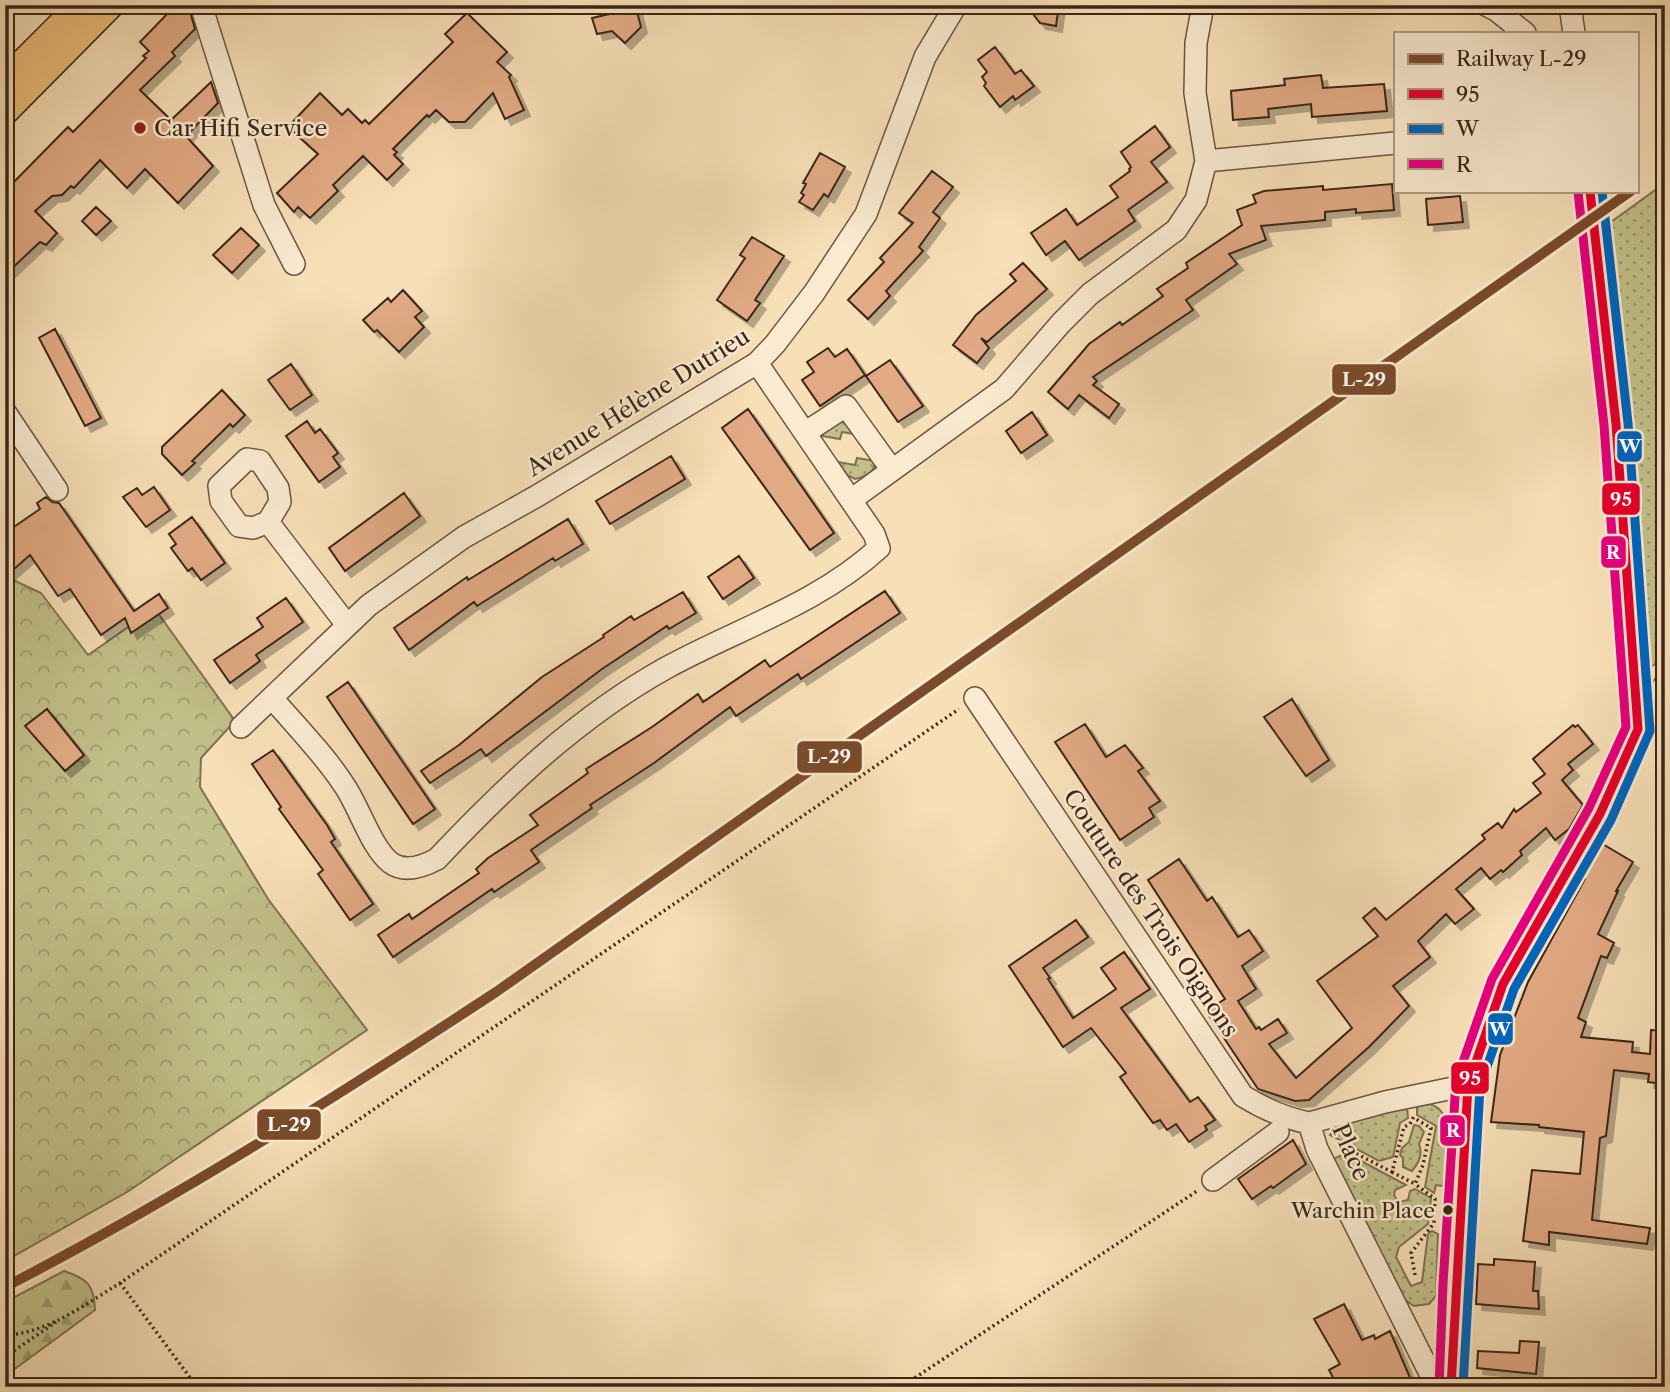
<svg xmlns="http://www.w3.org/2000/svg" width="1670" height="1392" viewBox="0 0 1670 1392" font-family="'Libre Caslon Text',serif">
  <defs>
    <pattern id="grass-dots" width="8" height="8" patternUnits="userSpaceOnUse" patternTransform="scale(1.75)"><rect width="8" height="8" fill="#c2c08a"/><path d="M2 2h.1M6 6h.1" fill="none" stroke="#9f9c70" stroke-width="1.8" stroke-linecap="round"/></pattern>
    <pattern id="forest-firs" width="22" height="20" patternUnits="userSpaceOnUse" patternTransform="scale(1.75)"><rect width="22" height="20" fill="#c2c08a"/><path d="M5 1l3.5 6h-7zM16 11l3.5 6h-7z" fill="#9f9c70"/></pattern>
    <pattern id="park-crowns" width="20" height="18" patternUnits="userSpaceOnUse" patternTransform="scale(1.75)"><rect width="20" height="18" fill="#c2c08a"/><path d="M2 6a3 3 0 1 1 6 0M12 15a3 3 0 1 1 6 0" fill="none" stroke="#9f9c70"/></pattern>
    <filter id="shadow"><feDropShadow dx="6" dy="6" stdDeviation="0" flood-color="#0004"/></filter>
  </defs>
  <rect width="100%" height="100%" fill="#f7dfb7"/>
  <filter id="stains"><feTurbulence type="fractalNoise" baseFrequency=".00286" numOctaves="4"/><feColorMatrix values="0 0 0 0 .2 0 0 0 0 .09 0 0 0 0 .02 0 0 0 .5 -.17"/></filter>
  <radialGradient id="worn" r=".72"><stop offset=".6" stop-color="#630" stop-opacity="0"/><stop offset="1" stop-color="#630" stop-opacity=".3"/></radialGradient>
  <path fill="url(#grass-dots)" stroke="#7f7252" stroke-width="2" d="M 1665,183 L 1665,635 L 1658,662 L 1649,668 L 1611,222 Z
    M 846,420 L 859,435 L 842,432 L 840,439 L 822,436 C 826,424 834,421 846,420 Z
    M 857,458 L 875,461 C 875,472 865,477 855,479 L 847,475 L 838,462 L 855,465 Z
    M 1430,1104 C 1460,1114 1445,1161 1443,1186 L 1436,1185 L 1434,1193 L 1425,1187 L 1436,1126 L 1417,1115 L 1417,1106 Z
    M 1407,1107 L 1408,1118 L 1400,1123 L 1393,1157 L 1379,1161 L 1330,1135 L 1340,1123 Z
    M 1414,1125 L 1419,1126 L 1424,1132 L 1419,1144 C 1423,1154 1419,1163 1412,1171 L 1403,1167 L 1403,1158 L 1400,1155 L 1402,1148 L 1409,1142 Z
    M 1346,1153 L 1406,1185 L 1395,1190 L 1394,1195 L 1398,1202 L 1408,1200 L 1410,1191 L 1415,1189 L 1431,1198 L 1428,1224 L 1399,1247 L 1396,1257 L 1411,1286 L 1422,1282 L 1428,1234 L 1432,1231 L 1438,1234 L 1436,1296 L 1429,1304 L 1414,1306 L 1405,1300 L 1333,1159 Z"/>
  <path fill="url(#forest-firs)" stroke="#7f7252" stroke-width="2" d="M 64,1271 C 88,1279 94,1285 95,1310 L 5,1376 L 5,1302 Z"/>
  <path fill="url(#park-crowns)" stroke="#7f7252" stroke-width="2" d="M 11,579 L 41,593 L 88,655 L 155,609 L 235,721 L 201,758 L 200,787 L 268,899 L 367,1030 L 127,1192 L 5,1261 L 5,583 Z"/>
  <path fill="#e1aa84" stroke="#3c2519" stroke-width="2" filter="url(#shadow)" d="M 184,5 L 188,5 L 195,29 L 172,52 L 175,56 L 140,90 L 171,120 L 211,82 L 218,103 L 186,136 L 213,166 L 178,203 L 145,169 L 127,188 L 100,160 L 74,188 L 71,186 L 62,195 L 52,196 L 35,211 L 57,233 L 46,245 L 40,242 L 5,275 L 5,191 L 68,127 L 73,132 L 146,58 L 143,56 L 149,51 L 140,42 L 172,9 L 176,13 Z
    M 1026,5 L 1059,5 L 1056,26 L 1040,23 Z
    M 636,8 L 641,27 L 625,43 L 612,31 L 597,34 L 592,18 Z
    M 467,13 L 507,52 L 497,62 L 511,75 L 509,77 L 524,110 L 505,119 L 493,93 L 465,122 L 449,122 L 436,110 L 429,117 L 427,115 L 393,149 L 397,152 L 394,155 L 403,164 L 387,180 L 363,156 L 333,185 L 338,191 L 310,218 L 298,207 L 294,212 L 277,193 L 318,154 L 288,127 L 320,93 L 342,115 L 348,109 L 362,123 L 365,120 L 369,124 L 453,42 L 445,34 Z
    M 995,47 L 1015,74 L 1021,70 L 1034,86 L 1015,100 L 1013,96 L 1000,107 L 984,86 L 986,83 L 982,77 L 987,72 L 978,60 Z
    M 1321,75 L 1323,88 L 1384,84 L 1387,111 L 1312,117 L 1311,104 L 1268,109 L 1269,117 L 1233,120 L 1231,91 L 1285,85 L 1284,79 Z
    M 1155,126 L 1170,147 L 1151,162 L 1167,182 L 1128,210 L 1135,221 L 1079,260 L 1065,241 L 1046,255 L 1031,233 L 1066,209 L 1077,225 L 1118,197 L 1110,186 L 1130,171 L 1129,169 L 1131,167 L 1121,152 Z
    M 820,153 L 845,167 L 828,197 L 824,194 L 813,210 L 799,202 L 804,195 L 801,193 L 806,184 L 803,183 Z
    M 932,171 L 953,187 L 933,212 L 940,218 L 919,247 L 923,251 L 886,291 L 890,296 L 868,319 L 848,300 L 884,262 L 880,258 L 913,223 L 899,213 Z
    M 1392,184 L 1394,210 L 1356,213 L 1356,209 L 1325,212 L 1325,220 L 1261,226 L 1266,240 L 1229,254 L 1237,264 L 1186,300 L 1193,310 L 1093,377 L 1097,381 L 1093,385 L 1119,404 L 1109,418 L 1079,395 L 1068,409 L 1048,392 L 1089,344 L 1120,322 L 1122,325 L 1163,296 L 1157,289 L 1188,268 L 1186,263 L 1242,225 L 1237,210 L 1256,203 L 1253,195 L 1264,191 L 1323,186 L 1323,190 Z
    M 1460,196 L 1463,222 L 1428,225 L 1426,199 Z
    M 96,207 L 111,221 L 96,235 L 82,221 Z
    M 241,228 L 259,245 L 232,273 L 213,255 Z
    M 752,237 L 784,256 L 755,300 L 760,303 L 747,321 L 717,300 L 745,258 L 740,255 Z
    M 1023,263 L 1047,289 L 987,342 L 981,338 L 989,348 L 977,363 L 953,345 L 976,315 L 1016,281 L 1010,274 Z
    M 403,290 L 422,311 L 415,317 L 424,327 L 399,352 L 377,330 L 374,332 L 363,320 L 388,298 L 391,302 Z
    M 55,329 L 101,418 L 85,426 L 39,338 Z
    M 828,348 L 835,357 L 847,349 L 865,375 L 820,406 L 802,380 L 814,372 L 807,362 Z
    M 890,360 L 923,406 L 898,422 L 866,376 Z
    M 291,364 L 312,395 L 290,410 L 268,380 Z
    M 222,390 L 245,415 L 233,427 L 230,424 L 192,461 L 195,463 L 182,475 L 162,454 L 162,447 Z
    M 748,409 L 834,533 L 810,550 L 722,428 Z
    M 1032,412 L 1047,435 L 1021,453 L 1006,431 Z
    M 307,421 L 315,433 L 320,429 L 338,453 L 333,457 L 340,467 L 319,482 L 286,436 Z
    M 671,456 L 685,479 L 610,524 L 596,501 Z
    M 154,487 L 170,510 L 146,527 L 123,497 L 137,488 L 142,495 Z
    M 404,493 L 420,516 L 345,571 L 329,548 Z
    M 46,497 L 52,502 L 59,503 L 134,611 L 159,594 L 168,608 L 131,633 L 125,618 L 101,635 L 70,589 L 58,596 L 30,555 L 5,577 L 5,533 L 40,509 L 37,503 Z
    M 192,517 L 225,563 L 201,580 L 192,568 L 188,571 L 171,548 L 176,544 L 169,534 Z
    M 568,519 L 583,544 L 555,561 L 553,558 L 477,606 L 474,602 L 409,650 L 394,628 L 467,577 L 468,580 Z
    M 739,556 L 754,578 L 723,599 L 708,577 Z
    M 885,591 L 900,613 L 801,679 L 798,674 L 736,716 L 730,707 L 654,763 L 590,805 L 592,808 L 531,850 L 539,862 L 494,892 L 492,889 L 393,957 L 378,935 L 409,914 L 412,919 L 479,873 L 476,869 L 488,858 L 538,825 L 530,815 L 588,773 L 586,769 L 652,727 L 698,694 L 703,702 L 765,660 L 770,667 Z
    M 683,592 L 696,613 L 669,629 L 667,626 L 602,669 L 486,756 L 481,749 L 430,783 L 421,771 L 459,745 L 542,677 L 604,637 L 603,635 L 631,616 L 634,620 Z
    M 286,598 L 303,622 L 256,655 L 260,661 L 230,683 L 214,660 L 263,627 L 257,618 Z
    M 348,682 L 435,809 L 413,824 L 327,697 Z
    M 1292,699 L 1329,760 L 1306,776 L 1264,717 Z
    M 47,709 L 84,755 L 65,771 L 25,726 Z
    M 1085,724 L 1106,757 L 1125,745 L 1143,768 L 1138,771 L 1160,801 L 1149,808 L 1154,817 L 1120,840 L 1055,742 Z
    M 1573,725 L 1575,727 L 1578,725 L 1593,744 L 1568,764 L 1573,770 L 1562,780 L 1583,805 L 1569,829 L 1555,840 L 1546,828 L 1520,851 L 1522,855 L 1503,872 L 1501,870 L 1490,879 L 1481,868 L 1456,889 L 1474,909 L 1455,924 L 1446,914 L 1418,941 L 1430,957 L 1393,986 L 1409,1006 L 1369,1047 L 1309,1100 L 1295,1101 L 1258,1089 L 1206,1011 L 1225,999 L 1148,880 L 1179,859 L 1207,901 L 1212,897 L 1238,937 L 1249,930 L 1263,951 L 1242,966 L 1256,989 L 1238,1001 L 1256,1029 L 1259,1027 L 1261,1030 L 1278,1019 L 1287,1033 L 1269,1044 L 1296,1078 L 1352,1028 L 1317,981 L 1378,936 L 1363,918 L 1375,908 L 1386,920 L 1485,839 L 1482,835 L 1498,823 L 1502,828 L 1514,809 L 1516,812 L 1541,793 L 1533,783 L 1545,774 L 1533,759 Z
    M 273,750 L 327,825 L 335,839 L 331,842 L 373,904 L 350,920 L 318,874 L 323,870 L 279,809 L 281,807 L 252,764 Z
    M 1601,843 L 1633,862 L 1616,891 L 1618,891 L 1598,934 L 1614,943 L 1607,958 L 1601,956 L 1578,1018 L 1586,1022 L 1581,1037 L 1633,1042 L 1632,1052 L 1650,1054 L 1651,1030 L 1665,1031 L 1665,1084 L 1648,1082 L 1649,1074 L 1614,1070 L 1606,1136 L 1600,1138 L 1592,1220 L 1650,1228 L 1647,1244 L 1549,1232 L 1549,1245 L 1523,1241 L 1532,1170 L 1580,1174 L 1584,1132 L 1539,1127 L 1539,1125 L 1491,1122 L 1500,1055 L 1528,982 L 1585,879 L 1581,877 Z
    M 1076,920 L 1088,937 L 1043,968 L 1050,978 L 1048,979 L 1073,1018 L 1116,989 L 1101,968 L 1124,952 L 1150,989 L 1121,1008 L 1190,1102 L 1198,1097 L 1215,1120 L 1205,1126 L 1207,1130 L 1189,1142 L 1176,1124 L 1167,1130 L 1160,1120 L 1153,1123 L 1120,1077 L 1126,1073 L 1091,1028 L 1063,1047 L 1009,966 Z
    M 1293,1140 L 1306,1164 L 1273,1188 L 1271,1186 L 1252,1199 L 1238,1179 Z
    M 1494,1259 L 1535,1262 L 1533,1291 L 1538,1291 L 1539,1309 L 1476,1304 L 1478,1264 L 1494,1265 Z
    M 1344,1304 L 1362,1340 L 1374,1335 L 1375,1339 L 1390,1331 L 1414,1387 L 1338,1387 L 1329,1370 L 1340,1364 L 1314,1319 Z
    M 1520,1341 L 1539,1342 L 1536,1374 L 1477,1368 L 1478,1351 L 1519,1353 Z"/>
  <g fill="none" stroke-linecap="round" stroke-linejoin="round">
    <defs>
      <path id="minor" d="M 201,5 L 264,205 L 294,264
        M 1486,5 L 1496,10 L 1525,33
        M 1570,5 L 1574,33
        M 1206,161 L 1395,143
        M 1590,191 L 1616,424 L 1638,729
        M 5,412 L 57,490
        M 806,432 L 846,406 L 892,470
        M 851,500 L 1004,389 L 1061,323 L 1090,294 L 1176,230 L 1196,200 L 1206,161 L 1195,93 L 1196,43 L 1203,5
        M 268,522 L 253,528 L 239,526 L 221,501 L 219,486 L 247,459 L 260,461 L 278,488 L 280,502 L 268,522 L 347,625
        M 272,698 C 296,726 324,754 344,785 C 359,806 371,848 391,863 C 405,873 424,866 437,859 C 505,787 578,717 666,668 C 737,629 818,604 879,548 L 874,534 L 757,363
        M 975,698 L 1243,1096 C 1264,1109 1284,1118 1309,1123
        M 241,727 L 369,605 L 464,537 L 537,496 L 757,363 L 775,344 L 814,293 L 866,214 L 925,57 L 956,5
        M 1213,1180 L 1278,1132
        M 1437,1387 L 1317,1149 L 1309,1123 L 1385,1102 L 1468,1085
        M 1451,1387 L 1455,1285 L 1468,1085 L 1503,984 L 1600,814 L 1638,729 L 1665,684"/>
      <path id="major" d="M 5,82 L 82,5
        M 5,110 L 109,5"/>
    </defs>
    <use href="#minor" stroke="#6b5440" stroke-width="24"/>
    <use href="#major" stroke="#3c2519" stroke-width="31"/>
    <path stroke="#3c2519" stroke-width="3.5" stroke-dasharray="2 3.5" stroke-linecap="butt" d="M 1224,7 L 1243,5
      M 1341,1148 L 1349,1150 L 1392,1172 L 1404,1127 L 1410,1124 L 1414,1116
      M 1392,1172 L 1415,1184 L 1423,1165 L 1431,1128 L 1414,1118
      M 1415,1275 L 1411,1253 L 1434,1223 L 1435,1199 L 1415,1184
      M 120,1283 L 197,1387
      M 5,1335 C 46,1334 86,1304 120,1283 L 959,709
      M 5,1357 L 56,1322
      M 901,1387 L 1197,1191"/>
    <use href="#minor" stroke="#faead0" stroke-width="21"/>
    <use href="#major" stroke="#ecc07c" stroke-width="28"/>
    <defs>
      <path id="bus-1" d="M 1451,1387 L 1468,1085 L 1503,984 L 1600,814 L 1638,729 L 1616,424 L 1590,191"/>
      <path id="bus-2" d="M 1463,1387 L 1480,1087 L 1514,989 L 1611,820 L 1650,731 L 1628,423 L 1602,191"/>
      <path id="bus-3" d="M 1439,1387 L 1443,1284 L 1456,1082 L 1492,979 L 1589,808 L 1626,727 L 1604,425 L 1578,192"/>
    </defs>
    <use href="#bus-1" stroke="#faead0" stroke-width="14"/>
    <use href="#bus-2" stroke="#faead0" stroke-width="14"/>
    <use href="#bus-3" stroke="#faead0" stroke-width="14"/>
    <use href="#bus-1" stroke="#e4002b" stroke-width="9"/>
    <use href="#bus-2" stroke="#0065bd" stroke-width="9"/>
    <use href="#bus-3" stroke="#e5007d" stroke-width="9"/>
    <defs>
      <path id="rail-1" d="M 5,1287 C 175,1199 336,1097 496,992 L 1631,191"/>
    </defs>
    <use href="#rail-1" stroke="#faead0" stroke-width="16"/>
    <use href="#rail-1" stroke="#7a4b2a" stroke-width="10"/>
  </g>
  <circle fill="#8f2418" stroke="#faead0" stroke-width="2.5" cx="140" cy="128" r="7"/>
  <circle fill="#3c2519" stroke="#faead0" stroke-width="2.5" cx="1448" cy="1210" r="6"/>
  <g text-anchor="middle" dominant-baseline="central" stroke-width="5" stroke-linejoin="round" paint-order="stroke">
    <g font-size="21" fill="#3c2519" stroke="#faead0" text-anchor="end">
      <text x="1435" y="1210">Warchin Place</text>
    </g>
    <g font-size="23" fill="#3c2519" stroke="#faead0" text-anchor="start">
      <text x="154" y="128">Car Hifi Service</text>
    </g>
    <g font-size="23" fill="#3c2519" stroke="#faead0">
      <text transform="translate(638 402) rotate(-32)">Avenue Hélène Dutrieu</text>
      <text transform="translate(1151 913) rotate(56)">Couture des Trois Oignons</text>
      <text transform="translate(1351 1152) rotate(66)">Place</text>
    </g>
  </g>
  <g stroke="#faead0" stroke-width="2.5">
    <rect x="1331" y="363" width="66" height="33" rx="7" fill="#7a4b2a"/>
    <rect x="1616" y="430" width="27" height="33" rx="7" fill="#0065bd"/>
    <rect x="1601" y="482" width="40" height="34" rx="7" fill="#e4002b"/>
    <rect x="1600" y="535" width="27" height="34" rx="7" fill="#e5007d"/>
    <rect x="796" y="740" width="67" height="34" rx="7" fill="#7a4b2a"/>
    <rect x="1487" y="1012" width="27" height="34" rx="7" fill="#0065bd"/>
    <rect x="1450" y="1061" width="40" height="34" rx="7" fill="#e4002b"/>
    <rect x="256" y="1108" width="66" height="33" rx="7" fill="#7a4b2a"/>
    <rect x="1439" y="1114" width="27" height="33" rx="7" fill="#e5007d"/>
  </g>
  <g font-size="19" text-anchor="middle" font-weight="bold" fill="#fff">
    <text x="1364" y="386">L-29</text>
    <text x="1630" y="453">W</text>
    <text x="1621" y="506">95</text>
    <text x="1613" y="559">R</text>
    <text x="829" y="763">L-29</text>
    <text x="1500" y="1036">W</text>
    <text x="1470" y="1085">95</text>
    <text x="289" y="1131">L-29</text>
    <text x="1453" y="1137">R</text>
  </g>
  <rect width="1670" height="1392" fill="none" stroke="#f7dfb7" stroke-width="28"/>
  <rect x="7" y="7" width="1656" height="1378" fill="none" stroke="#3c2519" stroke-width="3.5"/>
  <rect x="14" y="14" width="1642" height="1364" fill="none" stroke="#3c2519" stroke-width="2"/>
  <rect x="1394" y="32" width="245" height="161" fill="#faead0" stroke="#ae9b87" stroke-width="2"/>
  <rect x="1408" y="54" width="35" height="10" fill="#7a4b2a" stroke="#ae9b87" stroke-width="2"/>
  <text x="1456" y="66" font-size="21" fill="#3c2519">Railway L-29</text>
  <rect x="1408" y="89" width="35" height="10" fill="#e4002b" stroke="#ae9b87" stroke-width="2"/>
  <text x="1456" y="102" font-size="21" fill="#3c2519">95</text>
  <rect x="1408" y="124" width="35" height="10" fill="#0065bd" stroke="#ae9b87" stroke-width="2"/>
  <text x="1456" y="136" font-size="21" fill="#3c2519">W</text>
  <rect x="1408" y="159" width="35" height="10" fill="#e5007d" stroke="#ae9b87" stroke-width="2"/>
  <text x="1456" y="172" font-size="21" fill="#3c2519">R</text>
  <rect width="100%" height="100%" filter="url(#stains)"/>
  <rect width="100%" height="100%" fill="url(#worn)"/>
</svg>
